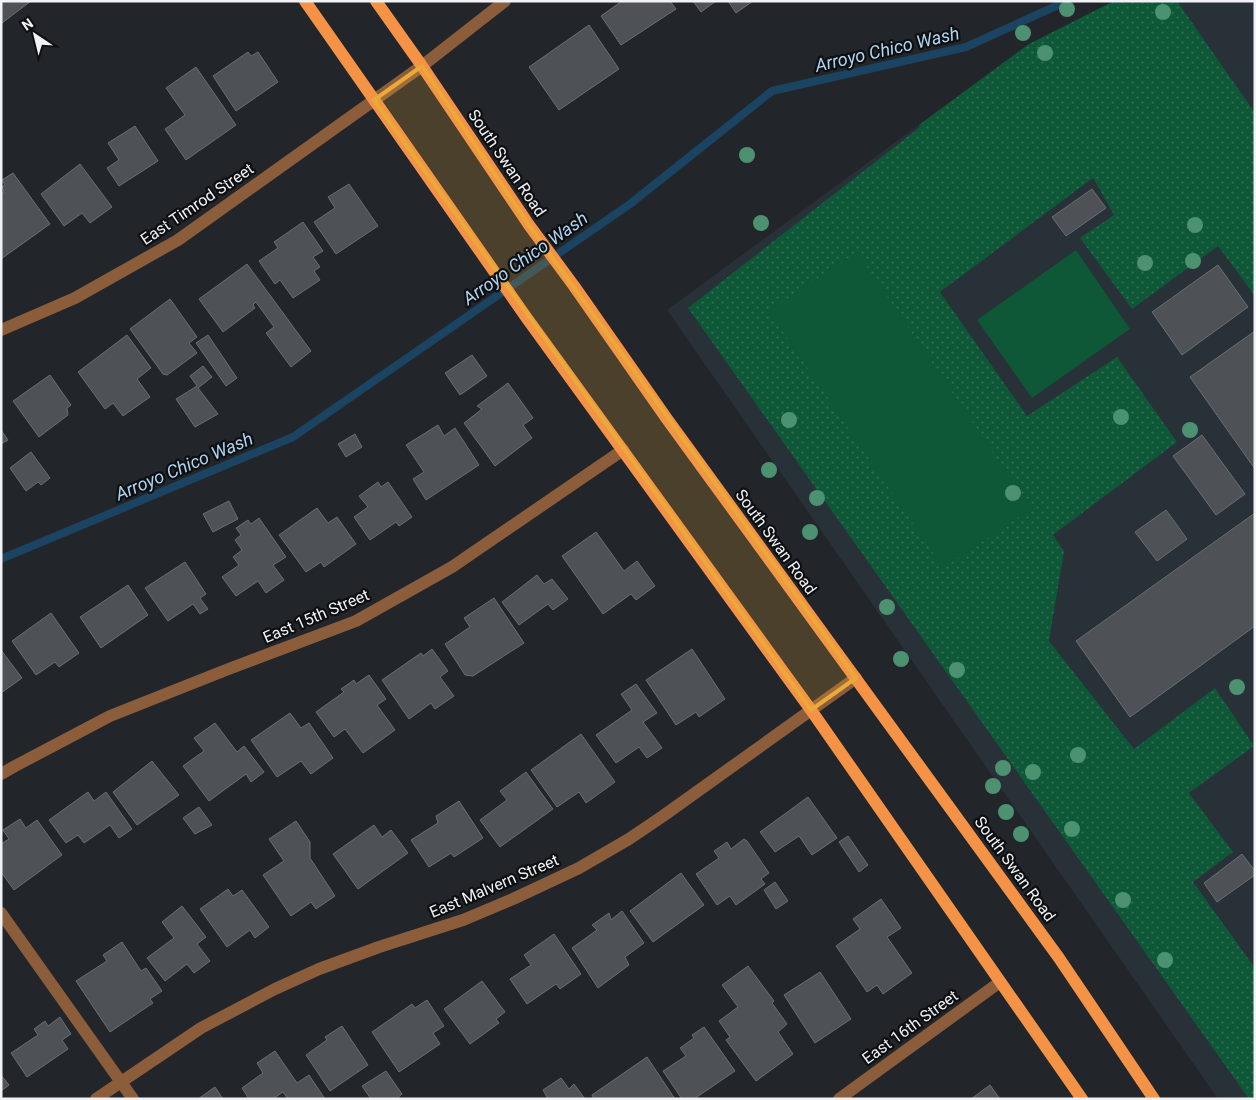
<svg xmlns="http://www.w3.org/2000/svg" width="1256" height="1100" viewBox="0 0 1256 1100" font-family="Roboto,sans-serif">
  <defs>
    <pattern id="grass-dots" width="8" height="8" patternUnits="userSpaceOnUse" patternTransform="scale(1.25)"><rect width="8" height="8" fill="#0e5737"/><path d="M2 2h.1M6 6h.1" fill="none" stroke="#317055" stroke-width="1.8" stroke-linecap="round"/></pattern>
  </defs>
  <rect width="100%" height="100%" fill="#22262a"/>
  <path fill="#283038" d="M 1114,1 L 1255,1 L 1255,1099 L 1218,1099 L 667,310 L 1029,44 Z"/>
  <path fill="url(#grass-dots)" d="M 1114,1 L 1177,1 L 1255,113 L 1255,296 L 1218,246 L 1132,309 L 1080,238 L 1114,215 L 1093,178 L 940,292 L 1027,416 L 1117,357 L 1177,442 L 1053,535 L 1064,551 L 1049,641 L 1134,749 L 1215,688 L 1254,746 L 1189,793 L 1233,852 L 1193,882 L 1255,968 L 1255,1099 L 1249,1099 L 688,308 L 920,127 L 919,125 L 1029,44 Z"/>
  <path fill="#0e5737" d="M 1076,250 L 1130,329 L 1032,398 L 977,320 Z
    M 857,252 L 1031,509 L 943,568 L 769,311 Z"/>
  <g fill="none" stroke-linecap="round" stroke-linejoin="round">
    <path stroke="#1a4461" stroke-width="8" d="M 1,559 L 293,437 L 630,204 L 772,91 L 966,47 L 1067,1"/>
  </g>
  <path fill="#4e5257" stroke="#6a6e73" d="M 1,1 L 31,1 L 2,23 Z
    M 622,1 L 670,1 L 676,9 L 621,45 L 601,16 Z
    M 693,1 L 716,1 L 701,12 Z
    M 728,1 L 753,1 L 736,13 Z
    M 589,25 L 619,69 L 559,110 L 529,67 Z
    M 248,52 L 251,56 L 258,52 L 278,82 L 236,111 L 213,76 Z
    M 196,67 L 236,125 L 186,160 L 165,129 L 185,115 L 166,88 Z
    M 135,126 L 158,161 L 119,186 L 107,168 L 119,160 L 108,143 Z
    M 80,164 L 112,207 L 90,223 L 82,213 L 64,226 L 41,194 Z
    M 13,173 L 50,224 L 1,259 L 1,194 L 4,192 L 2,187 L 5,185 L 2,180 Z
    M 349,184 L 378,226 L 336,254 L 314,222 L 335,208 L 328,197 Z
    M 1092,189 L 1106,208 L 1066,236 L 1052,217 Z
    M 303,222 L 323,251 L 313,257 L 320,267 L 314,271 L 320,280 L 293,298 L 280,280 L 275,284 L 259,261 L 278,248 L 274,242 Z
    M 247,264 L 311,351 L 291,367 L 266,333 L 274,327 L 256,302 L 253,305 L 255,308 L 223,332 L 199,299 Z
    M 1218,265 L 1248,307 L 1182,355 L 1152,312 Z
    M 170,299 L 197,337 L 189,343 L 197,353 L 167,375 L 163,374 L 130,329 Z
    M 1255,331 L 1255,469 L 1190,377 Z
    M 127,335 L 151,368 L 137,379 L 150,397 L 123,416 L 113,403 L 105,409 L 78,372 Z
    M 208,335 L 237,378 L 226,386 L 196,343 Z
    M 472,355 L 487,376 L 460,395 L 445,373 Z
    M 203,366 L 212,377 L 198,388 L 218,414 L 195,427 L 176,399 L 197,386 L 190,376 Z
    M 50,375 L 71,405 L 67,408 L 68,415 L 39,437 L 13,401 Z
    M 508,383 L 533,418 L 523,425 L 532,438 L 495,466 L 464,423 L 482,409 L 477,406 Z
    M 438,425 L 444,436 L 455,428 L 479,465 L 426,500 L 413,479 L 424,472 L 406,445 Z
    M 1,430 L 8,440 L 1,444 Z
    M 355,434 L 362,447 L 346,457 L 338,444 Z
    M 1202,435 L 1245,494 L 1216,515 L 1173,456 Z
    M 31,452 L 50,478 L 41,485 L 38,482 L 26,491 L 10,468 Z
    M 378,482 L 381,487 L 388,482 L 412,517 L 399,526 L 396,522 L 370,540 L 354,517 L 368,507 L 359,496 Z
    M 229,501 L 238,519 L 213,532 L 203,514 Z
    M 317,508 L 328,523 L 337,517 L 356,544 L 324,567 L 321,562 L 306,572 L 279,535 Z
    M 1166,510 L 1187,539 L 1157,561 L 1135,532 Z
    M 1255,513 L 1255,626 L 1130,717 L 1076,641 Z
    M 259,518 L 286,557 L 273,565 L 284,580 L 266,593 L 258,581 L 236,596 L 222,577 L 239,565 L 233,557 L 242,550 L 235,540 L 241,535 L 236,528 L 248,520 L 251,524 Z
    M 596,532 L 624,571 L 637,561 L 655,586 L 636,600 L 631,594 L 603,614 L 562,556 Z
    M 185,562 L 206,594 L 200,598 L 208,609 L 200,614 L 193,604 L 168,621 L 145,588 Z
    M 537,575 L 544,584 L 552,579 L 568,599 L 553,610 L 548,604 L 519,625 L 502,602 Z
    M 128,585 L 148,615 L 101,648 L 80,617 Z
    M 494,598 L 524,643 L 473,676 L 465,675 L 445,644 L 470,627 L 464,618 Z
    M 51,613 L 79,653 L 59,667 L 55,662 L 36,675 L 12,641 Z
    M 432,649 L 448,671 L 440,677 L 454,696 L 435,709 L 431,703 L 409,719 L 382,680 L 421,653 L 423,656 Z
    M 692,649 L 725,699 L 699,717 L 696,712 L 676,725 L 646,680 Z
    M 1,650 L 22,678 L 1,693 Z
    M 369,675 L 386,699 L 377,705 L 395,730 L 363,753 L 345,729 L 334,737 L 316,712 L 344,692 L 341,689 L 354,680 L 356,684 Z
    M 636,684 L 657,713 L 643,722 L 662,748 L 647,758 L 639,747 L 616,763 L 596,735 L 632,710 L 621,694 Z
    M 290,713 L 301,728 L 309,723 L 333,758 L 311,774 L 301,761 L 277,777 L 251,740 Z
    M 215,723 L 237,752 L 244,746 L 264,772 L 251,782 L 246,774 L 209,801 L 183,766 L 204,751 L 194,738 Z
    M 581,734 L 615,782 L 586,803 L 579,792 L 557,807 L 531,770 Z
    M 152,761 L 179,795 L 137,825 L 113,792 Z
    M 526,772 L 553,809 L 500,847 L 480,820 L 507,800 L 500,791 Z
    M 88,792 L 94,801 L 106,792 L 132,829 L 119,838 L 110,825 L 84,843 L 78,835 L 66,843 L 49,820 Z
    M 808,797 L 837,838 L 812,855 L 799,836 L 775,852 L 760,832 Z
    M 459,801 L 483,838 L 454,857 L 451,853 L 429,867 L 411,840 L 438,823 L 436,816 Z
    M 199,807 L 212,825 L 195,834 L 183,818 Z
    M 20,819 L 26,828 L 37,820 L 62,855 L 14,890 L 1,872 L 1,844 L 9,839 L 3,830 Z
    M 296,821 L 310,842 L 310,858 L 335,896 L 316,909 L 311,902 L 291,916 L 263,875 L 284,861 L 269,839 Z
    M 374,825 L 382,837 L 391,830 L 408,853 L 358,889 L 333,854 Z
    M 848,836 L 868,865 L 859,872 L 839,842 Z
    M 744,839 L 747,841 L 769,873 L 761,879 L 765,884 L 736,905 L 730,896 L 717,905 L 696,874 L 719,858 L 714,851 L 727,842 L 731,849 Z
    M 1242,854 L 1255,871 L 1255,875 L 1217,902 L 1204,883 Z
    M 681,873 L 704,905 L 653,942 L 630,911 Z
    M 775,882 L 788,901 L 776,909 L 764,890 Z
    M 228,889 L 233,896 L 242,890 L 269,927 L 255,938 L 250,930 L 227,947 L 200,909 Z
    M 881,899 L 901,928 L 887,937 L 912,973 L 883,994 L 877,985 L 867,992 L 836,946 L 860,929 L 853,919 Z
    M 182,906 L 206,937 L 197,944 L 210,961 L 194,973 L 187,964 L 165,981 L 147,958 L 174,938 L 162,922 Z
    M 622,911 L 644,943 L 625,957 L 629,965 L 598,988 L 572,948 L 597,930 L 592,925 L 609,913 L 611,920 Z
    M 554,934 L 581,974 L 560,989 L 556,984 L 527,1004 L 510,979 L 531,965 L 524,955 Z
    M 122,942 L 141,971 L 146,968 L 162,991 L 150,999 L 153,1003 L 110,1032 L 76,981 L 107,961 L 103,955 Z
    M 748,966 L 774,1001 L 772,1003 L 787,1024 L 778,1032 L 793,1054 L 756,1081 L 726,1040 L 730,1037 L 719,1021 L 738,1007 L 722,985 Z
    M 820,972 L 851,1019 L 815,1043 L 784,995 Z
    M 482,981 L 505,1012 L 496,1019 L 499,1023 L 470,1044 L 444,1009 Z
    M 427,1000 L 444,1026 L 433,1033 L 440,1044 L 399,1072 L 372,1032 L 412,1004 L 415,1008 Z
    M 60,1017 L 71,1034 L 62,1040 L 68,1049 L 27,1077 L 11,1053 L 38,1035 L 34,1029 L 45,1021 L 48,1026 Z
    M 342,1026 L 368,1065 L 330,1091 L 306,1055 L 327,1040 L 325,1037 Z
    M 704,1027 L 735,1071 L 694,1099 L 682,1099 L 663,1071 L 686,1056 L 680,1048 L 694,1038 L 692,1035 Z
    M 275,1051 L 297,1083 L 309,1075 L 325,1099 L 288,1099 L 283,1092 L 273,1099 L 249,1099 L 242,1088 L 263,1073 L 257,1063 Z
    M 647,1057 L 675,1099 L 594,1099 L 592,1095 Z
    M 386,1071 L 402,1094 L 396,1099 L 371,1099 L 362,1086 Z
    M 1,1075 L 9,1085 L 1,1091 Z
    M 561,1078 L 569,1089 L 574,1084 L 585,1099 L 548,1099 L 543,1090 Z
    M 990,1085 L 1000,1099 L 971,1099 Z
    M 215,1087 L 223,1099 L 198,1099 Z"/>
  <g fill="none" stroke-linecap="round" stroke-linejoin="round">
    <path stroke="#8c5d3b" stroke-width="12" d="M 1,913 L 133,1099"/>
    <path stroke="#8c5d3b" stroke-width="12" d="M 1,330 L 75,298 L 178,240 L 422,66 L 505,1
      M 1,774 L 15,766 L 110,716 L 226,670 L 356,621 L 452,567 L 623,450
      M 96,1099 L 201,1028 L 275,989 L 319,969 L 379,947 L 463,920 L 513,899 L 579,868 L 629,839 L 663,816 L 856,678
      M 839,1099 L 1000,982"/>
    <path stroke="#f49246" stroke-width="12" d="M 305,1 L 526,317 L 811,710 L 1082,1099
      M 376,1 L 422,66 L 529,225 L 574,286 L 667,419 L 1059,958 L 1154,1099"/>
  </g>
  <g fill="#4c9271">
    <circle cx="1067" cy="9" r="8"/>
    <circle cx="1163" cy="12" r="8"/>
    <circle cx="1023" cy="33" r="8"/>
    <circle cx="1045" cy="53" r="8"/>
    <circle cx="747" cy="155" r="8"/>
    <circle cx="761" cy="223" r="8"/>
    <circle cx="1195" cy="225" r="8"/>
    <circle cx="1193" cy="261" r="8"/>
    <circle cx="1145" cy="263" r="8"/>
    <circle cx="1121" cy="417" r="8"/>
    <circle cx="789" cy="420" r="8"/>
    <circle cx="1190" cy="430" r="8"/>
    <circle cx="769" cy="470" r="8"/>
    <circle cx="1013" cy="493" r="8"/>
    <circle cx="817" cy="498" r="8"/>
    <circle cx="810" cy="532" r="8"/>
    <circle cx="887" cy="607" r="8"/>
    <circle cx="901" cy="659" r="8"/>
    <circle cx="957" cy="670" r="8"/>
    <circle cx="1237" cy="687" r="8"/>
    <circle cx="1078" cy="755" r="8"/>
    <circle cx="1003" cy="768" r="8"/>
    <circle cx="1033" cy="772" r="8"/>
    <circle cx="993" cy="786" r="8"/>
    <circle cx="1006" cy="812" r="8"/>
    <circle cx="1072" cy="829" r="8"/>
    <circle cx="1021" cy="834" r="8"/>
    <circle cx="1123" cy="900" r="8"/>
    <circle cx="1165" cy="960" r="8"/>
  </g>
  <path fill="#eba939" fill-opacity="0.2" stroke="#eba939" stroke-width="4" stroke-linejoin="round" d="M 422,66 L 529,225 L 856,678 L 811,710 L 374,100 Z"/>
  <g text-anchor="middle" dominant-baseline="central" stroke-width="4.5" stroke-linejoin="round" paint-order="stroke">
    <g font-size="16" fill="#f0f2f5" stroke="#0d0f11">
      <text transform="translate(507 163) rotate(56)">South Swan Road</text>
      <text transform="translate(197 204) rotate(-34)">East Timrod Street</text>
      <text transform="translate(776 542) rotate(54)">South Swan Road</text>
      <text transform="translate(316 616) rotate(-23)">East 15th Street</text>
      <text transform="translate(1015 869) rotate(54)">South Swan Road</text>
      <text transform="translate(494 886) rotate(-23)">East Malvern Street</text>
      <text transform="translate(910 1027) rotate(-36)">East 16th Street</text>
    </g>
    <g font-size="18" font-style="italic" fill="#afd4f2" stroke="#0d0f11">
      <text transform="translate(887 49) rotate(-13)">Arroyo Chico Wash</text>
      <text transform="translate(525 258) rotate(-35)">Arroyo Chico Wash</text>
      <text transform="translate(184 466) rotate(-23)">Arroyo Chico Wash</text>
    </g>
  </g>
  <rect width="1256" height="1100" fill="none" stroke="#f0f2f5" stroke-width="5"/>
  <g transform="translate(35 35) rotate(325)" stroke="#0d0f11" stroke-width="4" paint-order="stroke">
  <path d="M0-4L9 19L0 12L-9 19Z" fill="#f0f2f5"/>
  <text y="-8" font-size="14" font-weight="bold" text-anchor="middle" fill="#f0f2f5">N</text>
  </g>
</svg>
